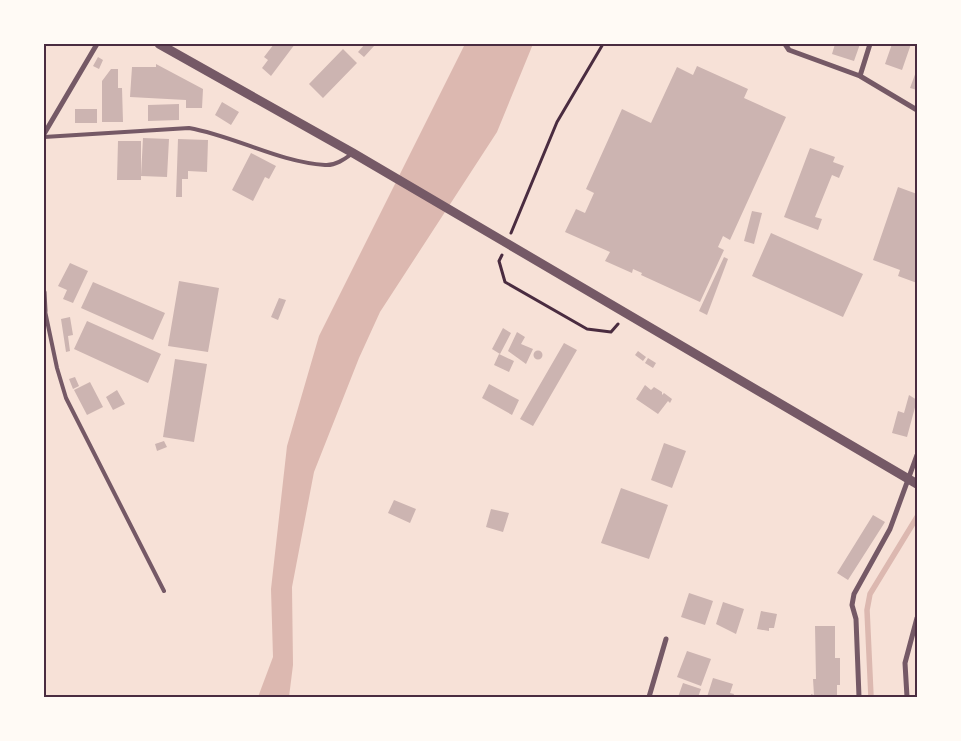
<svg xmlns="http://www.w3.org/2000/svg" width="961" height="741" viewBox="0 0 961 741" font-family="'Archivo Narrow',sans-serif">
  <rect width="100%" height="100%" fill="#f7e1d7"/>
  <path fill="#dcb8b0" d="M 465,44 L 533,44 L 497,132 L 380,312 L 359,358 L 314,472 L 292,587 L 293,665 L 289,697 L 258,697 L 273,657 L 271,589 L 287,446 L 319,336 Z"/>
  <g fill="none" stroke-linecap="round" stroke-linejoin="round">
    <path stroke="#dcb8b0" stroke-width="5.5" d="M 871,697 L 867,610 L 870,594 L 917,517"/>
  </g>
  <path fill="#ccb4b1" d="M 274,44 L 295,44 L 271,76 L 262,68 L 268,60 L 264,57 Z
    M 365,44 L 374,46 L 364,57 L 358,52 Z
    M 835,44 L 860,44 L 854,61 L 832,54 Z
    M 892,44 L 911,44 L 902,70 L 885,64 Z
    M 343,49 L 357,63 L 323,98 L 309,84 Z
    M 98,57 L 103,60 L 99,69 L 93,66 Z
    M 156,64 L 203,89 L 202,108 L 186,108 L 186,100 L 130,97 L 132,67 L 156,67 Z
    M 697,66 L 748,89 L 744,98 L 786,117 L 730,240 L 723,236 L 718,247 L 724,250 L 700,302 L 641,275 L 642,273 L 633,269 L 632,273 L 605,261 L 610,252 L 565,232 L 576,209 L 585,213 L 594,193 L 586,189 L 622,109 L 651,123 L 677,67 L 693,75 Z
    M 111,69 L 118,69 L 118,88 L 122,88 L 123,122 L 102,122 L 102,81 Z
    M 917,69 L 917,90 L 910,88 Z
    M 222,102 L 239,112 L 231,125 L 215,115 Z
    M 179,104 L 179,120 L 148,121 L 148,105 Z
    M 75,109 L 97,109 L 97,123 L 75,123 Z
    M 143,138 L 169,139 L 167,177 L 141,176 Z
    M 178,139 L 208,140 L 207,172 L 188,171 L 188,179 L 182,179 L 182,197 L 176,197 Z
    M 118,141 L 141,141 L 141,180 L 117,180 Z
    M 810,148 L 835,157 L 833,162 L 844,166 L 839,178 L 832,175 L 815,217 L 822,219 L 818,230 L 784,217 Z
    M 251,153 L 276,166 L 269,179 L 265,177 L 253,201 L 232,190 Z
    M 898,187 L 917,194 L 917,283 L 898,276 L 900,270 L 873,260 Z
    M 752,211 L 762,213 L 754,244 L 744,241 Z
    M 771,233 L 863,274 L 843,317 L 752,276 Z
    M 724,257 L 728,259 L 707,315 L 699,311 Z
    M 70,263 L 88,271 L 73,303 L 63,299 L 67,290 L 58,286 Z
    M 179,281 L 219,288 L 208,352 L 168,346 Z
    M 93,282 L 165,313 L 153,340 L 81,308 Z
    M 279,298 L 286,300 L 278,320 L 271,317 Z
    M 70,317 L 73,335 L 68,336 L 70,351 L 66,352 L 61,319 Z
    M 87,321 L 161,354 L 148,383 L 74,349 Z
    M 503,328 L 511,333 L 500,354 L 492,349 Z
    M 517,332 L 525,337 L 521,344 L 533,349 L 526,364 L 508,351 Z
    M 564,343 L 577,350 L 533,426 L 520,419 Z
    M533.5 355a4.5 4.5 0 1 1 9 0a4.5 4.5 0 1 1-9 0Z
    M 638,351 L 646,357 L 643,361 L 635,355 Z
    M 499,354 L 514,361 L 509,372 L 494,365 Z
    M 648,358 L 656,363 L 653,368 L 645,363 Z
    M 175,359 L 207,364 L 194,442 L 163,437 Z
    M 75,377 L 79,386 L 73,389 L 69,379 Z
    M 90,382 L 103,407 L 87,415 L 74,390 Z
    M 489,384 L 519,400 L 512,415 L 482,398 Z
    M 645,385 L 651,390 L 654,387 L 662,392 L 662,395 L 664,393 L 672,399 L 670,403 L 668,401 L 658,414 L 636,399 Z
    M 117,390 L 125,404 L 113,410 L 106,397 Z
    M 909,395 L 917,400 L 907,437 L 892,433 L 898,411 L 904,413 Z
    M 164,441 L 167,447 L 157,451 L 155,444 Z
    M 664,443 L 686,451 L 672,488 L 651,480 Z
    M 621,488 L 668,505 L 649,559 L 601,543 Z
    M 394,500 L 416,509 L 410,523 L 388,513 Z
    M 491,509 L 509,513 L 503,532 L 486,527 Z
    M 873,515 L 885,522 L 848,580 L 837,573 Z
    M 689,593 L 713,601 L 705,625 L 681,617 Z
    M 723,602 L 744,609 L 736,634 L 716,624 Z
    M 761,611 L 777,614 L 774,628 L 769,628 L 769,631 L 757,629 Z
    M 815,626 L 835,626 L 835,658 L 840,658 L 840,685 L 837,685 L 837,697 L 811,697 L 811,694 L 814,695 L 813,679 L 816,679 Z
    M 687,651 L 711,659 L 701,686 L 677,677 Z
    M 713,678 L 733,684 L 730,693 L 734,694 L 733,697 L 707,697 Z
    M 683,683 L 701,689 L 698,697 L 678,697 Z"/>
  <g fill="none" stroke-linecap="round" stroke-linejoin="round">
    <path stroke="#4a2c40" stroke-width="3" d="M 511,233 L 557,122 L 603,44
      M 502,255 L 499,261 L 505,282 L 587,329 L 611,332 L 618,324"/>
    <path stroke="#755966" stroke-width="4" d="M 44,137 L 189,128 C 235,136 278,162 325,165 C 335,166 345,159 353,153
      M 45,311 L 57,368 L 66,398 L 164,591"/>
    <path stroke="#755966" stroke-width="5" d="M 785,44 L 789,50 L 860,76 L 917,110
      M 860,76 L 870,44
      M 44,134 L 97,44
      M 44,292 L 45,311
      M 649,697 L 666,639
      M 859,697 L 856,619 L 852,605 L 854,594 L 890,529 L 917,455
      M 907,697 L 905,663 L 917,618"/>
    <path stroke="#755966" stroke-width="9" d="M 159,44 L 353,153 L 917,484"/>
  </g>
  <rect width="961" height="741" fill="none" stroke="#fffaf5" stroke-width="90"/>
  <rect x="45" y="45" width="871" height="651" fill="none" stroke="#4a2c40" stroke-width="2"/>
</svg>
